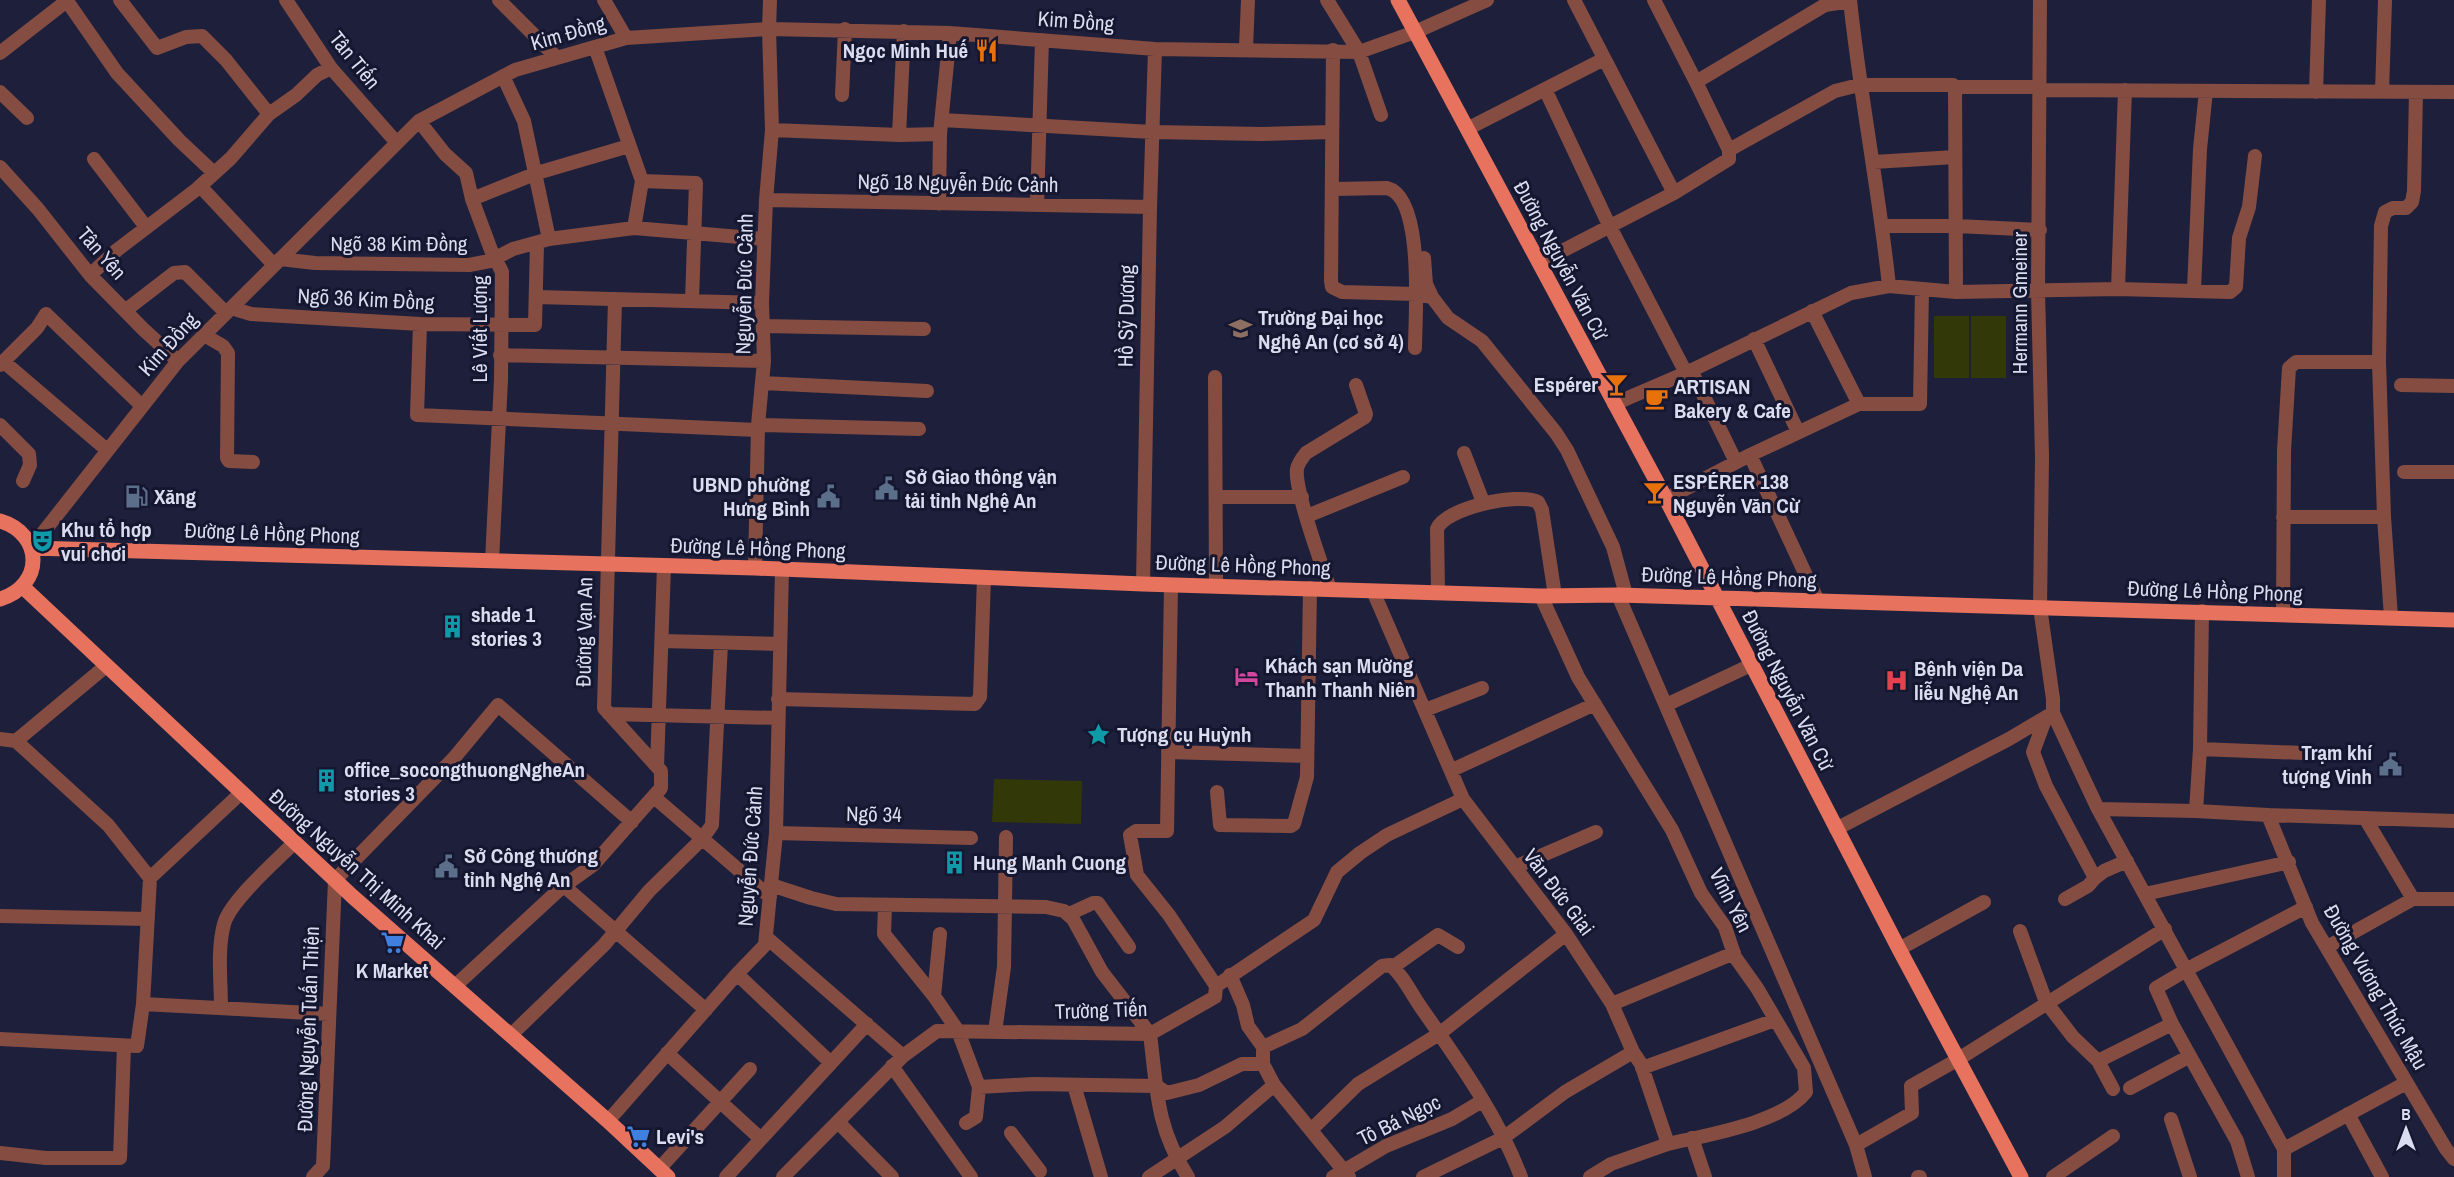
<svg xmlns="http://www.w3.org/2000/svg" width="2454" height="1177" viewBox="0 0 2454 1177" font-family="'Archivo Narrow',sans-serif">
  <rect width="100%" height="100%" fill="#1e203b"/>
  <path fill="#323807" d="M 1969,316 L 1969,378 L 1934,378 L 1934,316 Z
    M 1971,316 L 2006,316 L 2006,378 L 1971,378 Z
    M 994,779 L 1082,781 L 1081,824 L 992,822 Z"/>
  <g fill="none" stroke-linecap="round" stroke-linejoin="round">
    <path stroke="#854d42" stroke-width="14" d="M 120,0 L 157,48 L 186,37 L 202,36 L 226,60 L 269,114
      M 286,0 L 331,68 L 397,143
      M 499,0 L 557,58
      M 604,0 L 626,38
      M 1327,0 L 1359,52 L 1381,115
      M 1574,0 L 1674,193
      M 1850,0 C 1860,96 1879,190 1889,286
      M 2040,0 L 2038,290 L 2042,457 L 2040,607 L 2053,699 L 2053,713 L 2098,809 L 2284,1149 L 2284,1177
      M 67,1 L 117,73 L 179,140 L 214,173
      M 595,47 L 642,181 L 634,228
      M 1246,48 L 1248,0
      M 1333,50 L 1331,281 L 1332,287 L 1342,292 L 1416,294 L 1432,297 L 1448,318 L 1482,341 L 1556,433 L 1567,450 L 1613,547 L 1626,595
      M 0,53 L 68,0
      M 503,76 L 524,121 L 549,239
      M 1696,82 L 1825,5 L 1850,1
      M 1955,87 L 2040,87
      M 1545,89 L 1609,225 L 1686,373
      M 2040,90 L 2454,92
      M 0,92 L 27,118
      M 2316,92 L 2319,0
      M 2382,92 L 2385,0
      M 842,95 L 845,29
      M 942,120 L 1152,132 L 1262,134 L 1332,132
      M 419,121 L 445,154 L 466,173 L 472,199 L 491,250 L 502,272 L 501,380 L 492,561
      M 1467,129 L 1604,59
      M 772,130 L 899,135 L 940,134
      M 899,135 L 904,31
      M 1729,150 L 1835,91 L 1859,85 L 1953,85 L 1955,89 L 1956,292
      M 94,159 L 146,227
      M 1874,162 L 1955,157
      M 0,167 L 38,209 L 90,275 L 143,329 L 178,361
      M 642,181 L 696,183 L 692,301
      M 200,186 L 274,265
      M 1333,189 L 1387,188 C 1425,197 1415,318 1415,348
      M 472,199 L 537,173 L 629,146
      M 766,200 L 1150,207
      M 939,204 L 940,134 L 950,33
      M 1037,205 L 1042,40
      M 1883,226 L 1957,226 L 2040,230
      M 1424,258 L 1426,284 L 1432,297
      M 280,259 L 315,263 L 469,265 L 490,261 L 513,249 L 549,239 L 634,228 L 764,239
      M 1539,263 L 1674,193 L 1729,159 L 1729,150 L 1696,82 L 1654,0
      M 90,275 L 117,250 L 197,189 L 231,158 L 269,114 L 296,95 L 317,75 L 331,68
      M 2118,289 L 2125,90
      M 2194,290 L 2200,149 L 2206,91
      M 537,297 L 762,303
      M 231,308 L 251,314 L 420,324 L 535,325 L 537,244
      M 126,310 L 174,273 L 185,272 L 226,313
      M 1812,311 L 1859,404
      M 420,324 L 417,415 L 757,430
      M 763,326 L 924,329
      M 204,335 L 223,346 L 228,353 L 227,458 L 229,461 L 253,462
      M 1754,339 L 1798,432
      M 500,355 L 764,361
      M 3,361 L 107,450
      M 0,365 L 37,328 L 46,314 L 142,406
      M 1691,370 L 1736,462
      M 1215,377 L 1216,585
      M 762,383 L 927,391
      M 2401,385 L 2454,386
      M 1614,404 L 1686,373 L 1851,293 L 1889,286 L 1956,292 L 2118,289 L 2230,292 L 2236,287 L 2239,238 L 2249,207 L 2255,156
      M 0,425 L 29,454 L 30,465 L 23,481
      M 758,425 L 919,429
      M 1464,453 L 1483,502
      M 1750,455 L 1818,601
      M 2404,472 L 2454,472
      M 1216,497 L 1302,497
      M 1666,499 L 1750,455 L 1859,404 L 1920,404 L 1922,289
      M 1307,516 L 1403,477
      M 2283,517 L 2384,517
      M 31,548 L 178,361 L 419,121 L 515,70 L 626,38 L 769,29 L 950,33 L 1155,49 L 1359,52 L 1415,32 L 1487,0
      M 755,568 L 758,425 L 764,361 L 762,303 L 766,200 L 772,130 L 769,29 L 770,0
      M 1143,584 L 1150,207 L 1155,49
      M 1171,585 L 1167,831 L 1136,831 L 1130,835 L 1137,875 L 1169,915 L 1216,986
      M 1330,589 C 1322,565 1294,490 1297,469 C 1298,463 1302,458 1306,453 L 1365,417 L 1366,414 L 1356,385
      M 1373,591 L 1463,799 L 1566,934 L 1612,1004 L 1633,1052 L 1641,1064 L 1668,1144 L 1611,1164 L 1590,1177
      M 1438,592 L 1437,529 C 1445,508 1518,492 1538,502 L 1542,510 L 1555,596
      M 1618,595 L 1856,1145 L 1865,1177
      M 1541,596 L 1578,677 L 1672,830 L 1701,893 L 1725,927 L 1735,957 L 1757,988 L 1804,1068 L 1806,1092 C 1782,1123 1706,1135 1668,1144
      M 2202,611 L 2200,749 L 2196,811 L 2268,815 L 2312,923 L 2446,1149 L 2454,1159
      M 2283,614 L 2284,451 L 2289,368 L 2296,362 L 2379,362
      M 2391,617 L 2384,517 L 2379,362 L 2381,226 L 2385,212 L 2393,208 L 2406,208 L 2412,202 L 2414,191 L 2416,92
      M 662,641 L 780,644
      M 778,699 L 975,704 L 980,697 L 984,577
      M 1666,705 L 1751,665
      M 1425,710 L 1482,688
      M 609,714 L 778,718
      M 2046,717 L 2033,752 L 2046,786 L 2095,878 L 2104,871 L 2127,861
      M 0,739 L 16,741 L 106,666
      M 16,741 L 108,825 L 150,878
      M 2200,749 L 2303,753
      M 1168,752 L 1307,756
      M 657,766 L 664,566
      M 1452,770 L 1595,704
      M 1217,792 L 1220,825 L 1291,826 L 1294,824 L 1307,777 L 1310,588
      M 654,797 L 770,897
      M 2098,809 L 2196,811
      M 2268,815 L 2454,821
      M 2365,818 L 2413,899
      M 1836,829 L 2009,739 L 2053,713
      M 776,833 L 971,838
      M 1515,867 L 1596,832
      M 771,885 L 811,898 L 836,904 L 1046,907 L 1064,911 L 1073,919 L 1102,972 L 1150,1034
      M 564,886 L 706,1010
      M 2145,894 L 2289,862
      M 2065,899 L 2088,886 L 2095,878
      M 885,905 L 884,934 L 934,996 L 958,1031 L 979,1087 L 976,1117 L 966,1123
      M 1069,914 L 1093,903 L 1098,903 L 1129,947
      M 0,916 L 147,919
      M 2020,931 L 2046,1002 L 2073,1037 L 2098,1061 L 2113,1089
      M 766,937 L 903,1056
      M 2327,947 L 2413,899 L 2454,899
      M 1899,949 L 1984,902
      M 1393,967 L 1438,935 L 1458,947
      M 737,974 L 831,1063
      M 1230,975 L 1243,1005 L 1248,1026 L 1263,1047 L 1263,1064 L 1274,1085 L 1349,1177
      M 455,986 L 561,888 L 593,865 L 661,788 L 661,771 L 604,708 L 615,299
      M 934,996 L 940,934
      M 143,1004 L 329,1014
      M 1612,1004 L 1734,953
      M 221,1008 C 221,981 217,950 224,924 C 230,901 277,860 295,842
      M 995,1032 L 1004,967 L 1006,837
      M 1150,1034 C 1157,1090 1156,1127 1188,1177
      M 511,1035 L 604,945 L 649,891 L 702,839 L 712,825 L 721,643
      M 0,1039 L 137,1046 L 143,1004 L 150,878 L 242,792
      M 1263,1047 L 1302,1029 L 1382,966 L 1390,965 C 1402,974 1411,993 1420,1006 C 1457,1059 1498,1116 1521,1177
      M 667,1053 L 761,1139
      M 2098,1061 L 2172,1024
      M 892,1066 L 971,1177
      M 1642,1068 L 1775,1020
      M 1074,1085 L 1101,1177
      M 979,1087 L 1033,1084 L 1156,1086 L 1167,1093 L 1199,1085 L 1242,1064 L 1263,1064
      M 2130,1088 L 2190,1056
      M 2348,1114 L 2382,1177
      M 2171,1119 L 2190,1177
      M 608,1121 L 737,974 L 765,945 L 776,833 L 782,569
      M 838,1122 L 892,1177
      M 1311,1130 L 1358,1084 L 1439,1034 L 1566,934
      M 1011,1133 L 1040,1171
      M 1692,1138 L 1705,1177
      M 1856,1145 L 1912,1113 L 1911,1086 L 1957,1060 L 2165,929
      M 2284,1149 L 2406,1083
      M 0,1153 L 46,1158 L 120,1158 L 124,1046
      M 659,1169 L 750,1069
      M 313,1177 L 323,1166 L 335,880 L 454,758 L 498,705 L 632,822
      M 726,1177 L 867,1024
      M 783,1177 L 903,1056 L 937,1031 L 1150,1034 L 1215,997 L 1216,986 L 1314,920 L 1337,872 L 1360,853 L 1387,835 L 1463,799
      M 1149,1177 L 1225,1127 L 1274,1085
      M 1333,1177 L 1386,1146 L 1452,1119 L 1482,1101
      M 1423,1177 L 1503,1138 L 1565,1092 L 1633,1052
      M 1918,1177 L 1920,1177
      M 2053,1177 L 2113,1136
      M 2248,1177 L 2237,1141 L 2172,1024 L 2156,988 L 2195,965 L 2306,907"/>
    <path stroke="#e7725e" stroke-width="15" d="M 1398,0 L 1666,499 L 1899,949 L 2021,1177
      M 0,521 C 44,534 44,586 0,599
      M 31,548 L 755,568 L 1143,584 L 1541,596 L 1618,595 L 2454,620
      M 23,587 L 352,896 L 608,1121 L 668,1177"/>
  </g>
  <defs>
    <symbol id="restaurant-bare" viewBox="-9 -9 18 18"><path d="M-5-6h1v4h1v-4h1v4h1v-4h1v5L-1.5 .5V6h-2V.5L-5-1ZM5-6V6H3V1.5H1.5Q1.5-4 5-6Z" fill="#e8710a" stroke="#151630" stroke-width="2.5" paint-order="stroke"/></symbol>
    <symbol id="university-bare" viewBox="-9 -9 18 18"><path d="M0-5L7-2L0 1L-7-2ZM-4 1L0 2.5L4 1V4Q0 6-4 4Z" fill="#8d6e63" stroke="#151630" stroke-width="2.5" paint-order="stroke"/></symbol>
    <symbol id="bar-bare" viewBox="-9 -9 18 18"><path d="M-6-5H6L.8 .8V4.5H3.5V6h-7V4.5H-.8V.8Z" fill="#e8710a" stroke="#151630" stroke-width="2.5" paint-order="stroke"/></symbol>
    <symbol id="cafe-bare" viewBox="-9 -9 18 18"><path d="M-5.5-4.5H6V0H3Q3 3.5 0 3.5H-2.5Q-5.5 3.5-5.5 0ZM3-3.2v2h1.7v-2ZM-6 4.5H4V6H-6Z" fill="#e8710a" stroke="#151630" stroke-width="2.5" paint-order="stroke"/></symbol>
    <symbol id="civic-bare" viewBox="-9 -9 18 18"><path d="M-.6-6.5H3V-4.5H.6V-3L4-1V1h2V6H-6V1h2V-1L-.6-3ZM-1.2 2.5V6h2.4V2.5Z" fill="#5c6f8a" stroke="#151630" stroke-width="2.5" paint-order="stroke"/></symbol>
    <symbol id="fuel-bare" viewBox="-9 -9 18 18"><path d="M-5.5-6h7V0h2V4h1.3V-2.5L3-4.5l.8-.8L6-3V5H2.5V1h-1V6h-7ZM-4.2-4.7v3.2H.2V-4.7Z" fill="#5c6f8a" stroke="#151630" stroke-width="2.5" paint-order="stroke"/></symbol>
    <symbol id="theatre-bare" viewBox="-9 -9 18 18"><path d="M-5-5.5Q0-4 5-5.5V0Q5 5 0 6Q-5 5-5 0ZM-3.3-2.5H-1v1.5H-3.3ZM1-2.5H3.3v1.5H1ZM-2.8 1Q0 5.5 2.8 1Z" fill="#0f9aa8" stroke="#151630" stroke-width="2.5" paint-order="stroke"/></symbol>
    <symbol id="building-bare" viewBox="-9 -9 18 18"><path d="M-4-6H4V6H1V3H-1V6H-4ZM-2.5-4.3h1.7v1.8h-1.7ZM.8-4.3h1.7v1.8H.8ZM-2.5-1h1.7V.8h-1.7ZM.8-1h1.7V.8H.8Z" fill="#0f9aa8" stroke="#151630" stroke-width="2.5" paint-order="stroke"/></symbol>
    <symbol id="hotel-bare" viewBox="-9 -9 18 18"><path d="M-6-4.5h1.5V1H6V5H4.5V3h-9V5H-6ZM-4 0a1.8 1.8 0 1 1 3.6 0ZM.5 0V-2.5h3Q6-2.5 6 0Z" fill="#d1479c" stroke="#151630" stroke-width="2.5" paint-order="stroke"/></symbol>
    <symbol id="hospital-bare" viewBox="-9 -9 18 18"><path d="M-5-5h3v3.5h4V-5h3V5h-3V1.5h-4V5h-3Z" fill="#e0444e" stroke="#151630" stroke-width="2.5" paint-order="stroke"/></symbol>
    <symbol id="sight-bare" viewBox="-9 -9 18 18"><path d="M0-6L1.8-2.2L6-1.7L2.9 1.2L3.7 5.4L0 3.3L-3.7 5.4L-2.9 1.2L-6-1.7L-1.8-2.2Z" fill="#0f9aa8" stroke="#151630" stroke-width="2.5" paint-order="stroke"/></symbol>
    <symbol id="supermarket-bare" viewBox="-9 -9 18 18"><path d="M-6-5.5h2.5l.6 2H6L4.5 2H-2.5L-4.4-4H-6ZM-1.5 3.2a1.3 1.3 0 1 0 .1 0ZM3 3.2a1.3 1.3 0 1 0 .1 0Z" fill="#3f7fe0" stroke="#151630" stroke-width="2.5" paint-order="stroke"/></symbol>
  </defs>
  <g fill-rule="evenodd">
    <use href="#restaurant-bare" x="970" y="34" width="33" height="33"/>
    <use href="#university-bare" x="1224" y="312" width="33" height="33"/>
    <use href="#bar-bare" x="1600" y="368" width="33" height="33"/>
    <use href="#cafe-bare" x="1640" y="382" width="33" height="33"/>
    <use href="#civic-bare" x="870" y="472" width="33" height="33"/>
    <use href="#bar-bare" x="1638" y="476" width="33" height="33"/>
    <use href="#fuel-bare" x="120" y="480" width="33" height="33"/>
    <use href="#civic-bare" x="812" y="480" width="33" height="33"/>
    <use href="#theatre-bare" x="26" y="524" width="33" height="33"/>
    <use href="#building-bare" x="436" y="610" width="33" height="33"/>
    <use href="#hotel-bare" x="1230" y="660" width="33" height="33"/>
    <use href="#hospital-bare" x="1880" y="664" width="33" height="33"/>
    <use href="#sight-bare" x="1082" y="718" width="33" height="33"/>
    <use href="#civic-bare" x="2374" y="748" width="33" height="33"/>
    <use href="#building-bare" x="310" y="764" width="33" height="33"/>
    <use href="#building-bare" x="938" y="846" width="33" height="33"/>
    <use href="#civic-bare" x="430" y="850" width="33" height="33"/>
    <use href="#supermarket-bare" x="376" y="926" width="33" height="33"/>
    <use href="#supermarket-bare" x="622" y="1120" width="33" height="33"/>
  </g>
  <g text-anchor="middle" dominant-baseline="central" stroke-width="6" stroke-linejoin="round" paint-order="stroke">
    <g font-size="21" fill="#daddef" stroke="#151630">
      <text transform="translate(1076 21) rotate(4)">Kim Đồng</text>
      <text transform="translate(568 33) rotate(-16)">Kim Đồng</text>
      <text transform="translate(355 60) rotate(51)">Tân Tiến</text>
      <text transform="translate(958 183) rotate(1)">Ngõ 18 Nguyễn Đức Cảnh</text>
      <text x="399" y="243">Ngõ 38 Kim Đồng</text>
      <text transform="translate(102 253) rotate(49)">Tân Yên</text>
      <text transform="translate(1561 260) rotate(62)">Đường Nguyễn Văn Cừ</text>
      <text transform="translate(744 284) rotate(-89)">Nguyễn Đức Cảnh</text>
      <text transform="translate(366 299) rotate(3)">Ngõ 36 Kim Đồng</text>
      <text transform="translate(2019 303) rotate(-90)">Hermann Gmeiner</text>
      <text transform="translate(1126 316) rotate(-89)">Hồ Sỹ Dương</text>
      <text transform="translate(479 329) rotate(-90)">Lê Viết Lượng</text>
      <text transform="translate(168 344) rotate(-48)">Kim Đồng</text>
      <text transform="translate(272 533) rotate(2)">Đường Lê Hồng Phong</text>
      <text transform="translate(758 548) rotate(2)">Đường Lê Hồng Phong</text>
      <text transform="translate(1243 565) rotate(2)">Đường Lê Hồng Phong</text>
      <text transform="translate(1729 577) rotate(2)">Đường Lê Hồng Phong</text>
      <text transform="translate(2215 591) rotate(2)">Đường Lê Hồng Phong</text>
      <text transform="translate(584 632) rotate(-89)">Đường Vạn An</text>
      <text transform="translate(1788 690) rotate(63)">Đường Nguyễn Văn Cừ</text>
      <text transform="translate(874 814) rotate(1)">Ngõ 34</text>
      <text transform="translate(750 856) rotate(-86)">Nguyễn Đức Cảnh</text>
      <text transform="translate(357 869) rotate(42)">Đường Nguyễn Thị Minh Khai</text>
      <text transform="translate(1559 892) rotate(53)">Văn Đức Giai</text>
      <text transform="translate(1731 900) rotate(63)">Vĩnh Yên</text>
      <text transform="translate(2376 987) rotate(60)">Đường Vương Thúc Mậu</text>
      <text transform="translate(1101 1010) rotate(-2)">Trường Tiến</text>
      <text transform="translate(308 1029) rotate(-88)">Đường Nguyễn Tuấn Thiện</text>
      <text transform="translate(1399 1120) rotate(-26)">Tô Bá Ngọc</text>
    </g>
    <g font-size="21" font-weight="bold" fill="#daddef" stroke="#151630" text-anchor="start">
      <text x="968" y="50" text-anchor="end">Ngọc Minh Huế</text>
      <text x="1258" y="317">Trường Đại học<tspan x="1258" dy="24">Nghệ An (cơ sở 4)</tspan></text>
      <text x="1598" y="384" text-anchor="end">Espérer</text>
      <text x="1674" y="386">ARTISAN<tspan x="1674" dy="24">Bakery &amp; Cafe</tspan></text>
      <text x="905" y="476">Sở Giao thông vận<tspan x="905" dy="24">tải tỉnh Nghệ An</tspan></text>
      <text x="1673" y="481">ESPÉRER 138<tspan x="1673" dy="24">Nguyễn Văn Cừ</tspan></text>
      <text x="810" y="484" text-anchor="end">UBND phường<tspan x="810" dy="24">Hưng Bình</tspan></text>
      <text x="154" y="496">Xăng</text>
      <text x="61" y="529">Khu tổ hợp<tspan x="61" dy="24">vui chơi</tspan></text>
      <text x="471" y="614">shade 1<tspan x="471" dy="24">stories 3</tspan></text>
      <text x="1265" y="665">Khách sạn Mường<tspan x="1265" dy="24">Thanh Thanh Niên</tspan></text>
      <text x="1914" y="668">Bệnh viện Da<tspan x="1914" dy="24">liễu Nghệ An</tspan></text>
      <text x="1117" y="734">Tượng cụ Huỳnh</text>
      <text x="2372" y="752" text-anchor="end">Trạm khí<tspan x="2372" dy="24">tượng Vinh</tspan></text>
      <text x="344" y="769">office_socongthuongNgheAn<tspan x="344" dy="24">stories 3</tspan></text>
      <text x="464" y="855">Sở Công thương<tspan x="464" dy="24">tỉnh Nghệ An</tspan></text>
      <text x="973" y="862">Hung Manh Cuong</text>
      <text x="392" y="970" text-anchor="middle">K Market</text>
      <text x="656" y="1136">Levi's</text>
    </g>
  </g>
  <g transform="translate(2406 1129)" stroke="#151630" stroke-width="4.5" paint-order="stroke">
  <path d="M0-4.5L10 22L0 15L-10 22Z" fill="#daddef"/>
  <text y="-9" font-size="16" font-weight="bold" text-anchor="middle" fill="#daddef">B</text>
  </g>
</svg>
